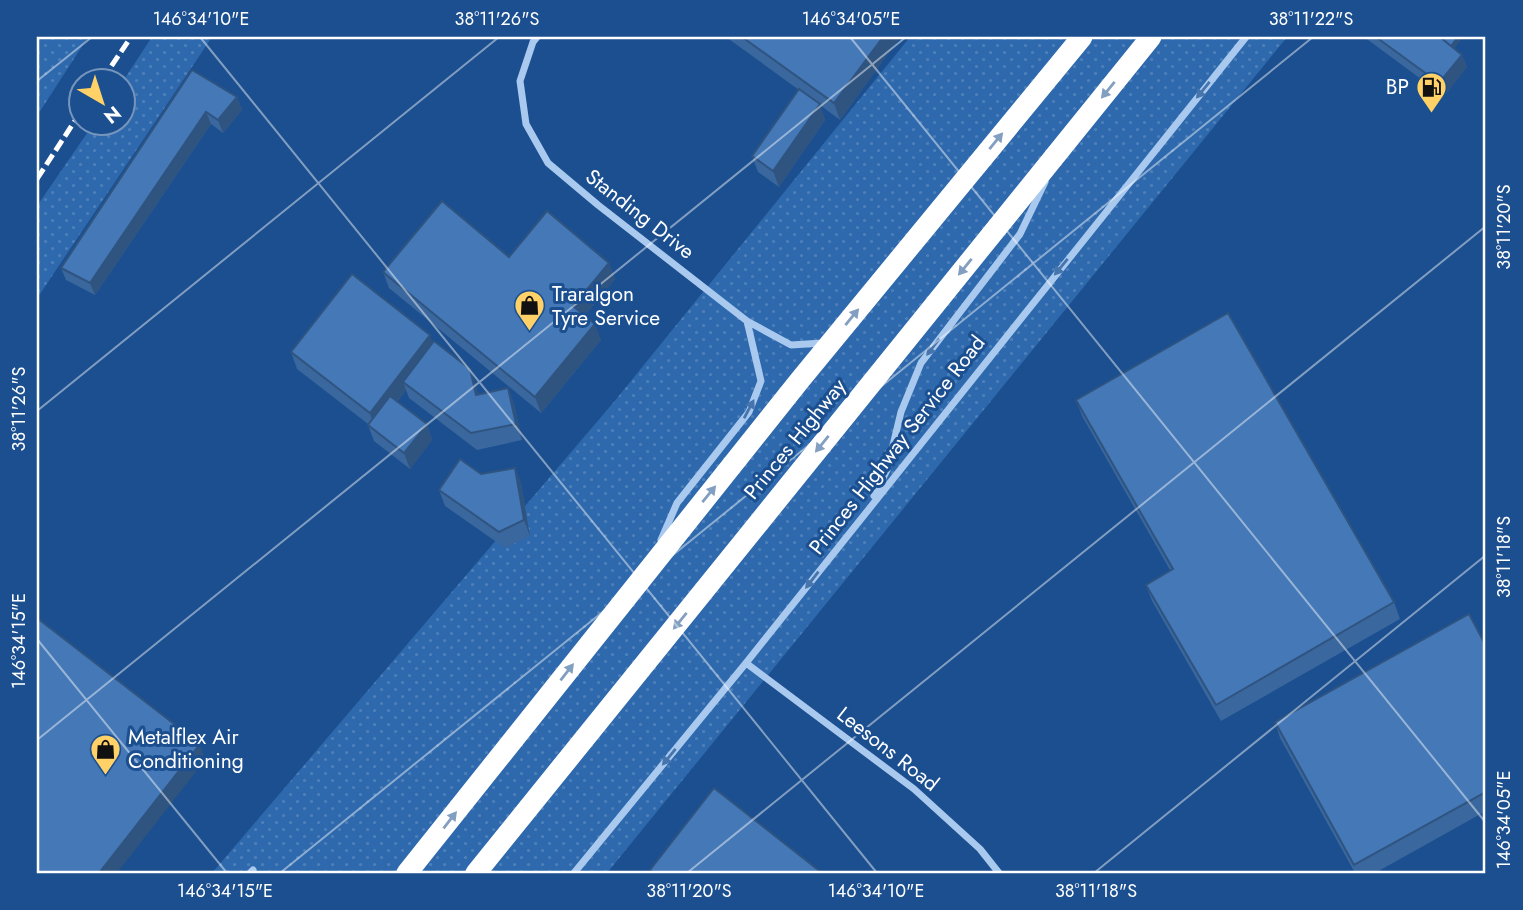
<svg xmlns="http://www.w3.org/2000/svg" width="1523" height="910" viewBox="0 0 1523 910" font-family="Jost,sans-serif">
  <defs>
    <pattern id="grass-dots" width="8" height="8" patternUnits="userSpaceOnUse" patternTransform="scale(1.75)"><rect width="8" height="8" fill="#2e69ad"/><path d="M2 2h.1M6 6h.1" fill="none" stroke="#4d80b9" stroke-width="1.8" stroke-linecap="round"/></pattern>
  </defs>
  <rect width="100%" height="100%" fill="#1b4f8f"/>
  <path fill="url(#grass-dots)" d="M 37,37 L 88,37 L 37,116 Z
    M 152,37 L 212,37 L 38,297 L 37,206 L 94,123 L 122,122 L 123,81 Z
    M 910,37 L 1287,37 L 607,873 L 212,873 L 613,403 Z"/>
  <g fill="none" stroke-linecap="round" stroke-linejoin="round">
    <path stroke="#a9c9ee" stroke-width="7" d="M 537,37 L 533,42 L 520,81 L 526,124 L 548,163 L 598,205 L 747,321 L 791,345 L 823,343
      M 874,496 L 887,470 L 901,412 L 921,363 L 1020,234 L 1045,182
      M 661,540 L 677,503 L 749,412 L 761,381 L 747,321
      M 746,663 L 914,789 L 980,849 L 999,873
      M 250,873 L 253,870
      M 574,873 L 746,663 L 1246,37"/>
    <path stroke="#fff" stroke-width="21" d="M 407,873 L 800,380 L 1082,37
      M 476,873 L 1151,37"/>
    <path stroke="#fff" stroke-width="5" stroke-dasharray="12 5" stroke-linecap="butt" d="M 102,80 L 131,37
      M 37,179 L 80,113"/>
  </g>
  <path fill="#3a679d" d="M 726,37 L 900,37 L 840,120 L 820,105 L 825,120 L 779,187 L 758,172 L 752,156 L 799,90 Z
    M 1364,37 L 1463,37 L 1454,48 L 1462,55 L 1467,67 L 1444,96 Z
    M 192,70 L 237,97 L 242,110 L 223,133 L 211,124 L 95,295 L 66,280 L 61,268 Z
    M 509,257 L 609,263 L 615,279 L 585,315 L 601,340 L 541,413 L 389,288 L 383,272 Z
    M 433,342 L 470,369 L 478,395 L 508,388 L 514,404 L 522,440 L 477,450 L 409,398 L 406,390 L 397,402 L 427,424 L 432,440 L 410,469 L 374,441 L 368,425 L 368,424 L 297,369 L 291,352 Z
    M 1076,400 L 1394,602 L 1400,619 L 1221,721 L 1152,601 L 1146,585 L 1170,570 L 1082,416 Z
    M 515,468 L 521,484 L 530,536 L 505,548 L 445,506 L 439,490 L 481,474 Z
    M 1486,646 L 1486,811 L 1375,873 L 1355,873 L 1280,738 L 1275,722 Z"/>
  <path fill="#305480" d="M 883,37 L 900,37 L 840,120 L 834,103 Z
    M 1458,37 L 1463,37 L 1450,54 L 1448,49 Z
    M 1462,55 L 1467,67 L 1444,96 L 1439,83 Z
    M 237,97 L 242,110 L 223,133 L 218,120 Z
    M 820,104 L 825,120 L 779,187 L 773,171 Z
    M 206,112 L 211,124 L 95,295 L 90,283 Z
    M 609,263 L 615,279 L 579,322 L 573,306 Z
    M 595,324 L 601,340 L 541,413 L 535,397 Z
    M 430,335 L 436,351 L 403,382 L 406,390 L 375,429 L 370,413 Z
    M 470,369 L 476,385 L 482,411 L 476,395 Z
    M 508,388 L 514,404 L 522,440 L 516,424 Z
    M 427,424 L 432,440 L 410,469 L 404,453 Z
    M 515,468 L 521,484 L 530,536 L 524,520 Z
    M 200,744 L 205,760 L 117,873 L 99,873 Z"/>
  <path fill="#4478b7" stroke="#305480" stroke-width="2" d="M 742,37 L 883,37 L 834,103 Z
    M 1376,37 L 1440,37 L 1462,55 L 1439,83 Z
    M 1440,37 L 1458,37 L 1451,46 Z
    M 192,70 L 237,97 L 218,120 L 206,112 L 90,283 L 61,268 Z
    M 799,89 L 820,104 L 773,171 L 752,156 Z
    M 442,201 L 509,257 L 547,211 L 609,263 L 573,306 L 595,324 L 535,397 L 383,272 Z
    M 352,274 L 430,335 L 370,413 L 291,352 Z
    M 1228,313 L 1394,602 L 1216,705 L 1146,585 L 1173,569 L 1076,400 Z
    M 434,341 L 470,369 L 476,395 L 508,388 L 516,424 L 471,433 L 403,382 Z
    M 390,396 L 427,424 L 404,453 L 368,425 Z
    M 460,459 L 481,474 L 515,468 L 524,520 L 499,532 L 439,490 Z
    M 1469,614 L 1486,646 L 1486,792 L 1354,865 L 1275,722 Z
    M 37,618 L 200,744 L 99,873 L 37,873 Z
    M 714,788 L 822,873 L 654,873 L 650,870 Z"/>
  <defs><path id="oneway-solid" d="M-6-.8H1V-3.2L6.5 0L1 3.2V.8H-6Z" transform="scale(1.75)"/></defs>
  <g fill="#829ec1">
    <use href="#oneway-solid" transform="translate(1108 90) rotate(129)"/>
    <use href="#oneway-solid" transform="translate(996 141) rotate(-51)"/>
    <use href="#oneway-solid" transform="translate(965 267) rotate(129)"/>
    <use href="#oneway-solid" transform="translate(852 317) rotate(-51)"/>
    <use href="#oneway-solid" transform="translate(822 444) rotate(129)"/>
    <use href="#oneway-solid" transform="translate(709 494) rotate(-51)"/>
    <use href="#oneway-solid" transform="translate(680 621) rotate(129)"/>
    <use href="#oneway-solid" transform="translate(567 672) rotate(-52)"/>
    <use href="#oneway-solid" transform="translate(450 820) rotate(-52)"/>
  </g>
  <g fill="#4674ac">
    <use href="#oneway-solid" transform="translate(1203 90) rotate(129)"/>
    <use href="#oneway-solid" transform="translate(1061 267) rotate(129)"/>
    <use href="#oneway-solid" transform="translate(933 347) rotate(127)"/>
    <use href="#oneway-solid" transform="translate(749 409) rotate(-62)"/>
    <use href="#oneway-solid" transform="translate(812 580) rotate(128)"/>
    <use href="#oneway-solid" transform="translate(669 757) rotate(129)"/>
  </g>
  <path fill="none" stroke="#fff" stroke-width="2" stroke-opacity="0.45" d="M 200,37 L 877,873M 850,37 L 1486,823M 37,81 L 92,37M 37,411 L 499,37M 37,639 L 227,873M 37,740 L 906,37M 280,873 L 1313,37M 687,873 L 1486,226M 1094,873 L 1486,555"/>
  <defs>
    <symbol id="fuel-pin" viewBox="-11 -11 22 30"><path d="M0 17L-7.5 6A9.5 9.5 0 1 1 7.5 6Z" fill="#ffd166" stroke="#1b4f8f"/><path d="M-5.5-6h7V0h2V4h1.3V-2.5L3-4.5l.8-.8L6-3V5H2.5V1h-1V6h-7ZM-4.2-4.7v3.2H.2V-4.7Z" fill="#111"/></symbol>
    <symbol id="shop-pin" viewBox="-11 -11 22 30"><path d="M0 17L-7.5 6A9.5 9.5 0 1 1 7.5 6Z" fill="#ffd166" stroke="#1b4f8f"/><path d="M-5-2.5h2.3a2.7 3.5 0 0 1 5.4 0H5L5.5 6h-11ZM-1.5-2.5h3a1.5 2.3 0 0 0-3 0Z" fill="#111"/></symbol>
  </defs>
  <g fill-rule="evenodd">
    <use href="#fuel-pin" x="1414" y="70" width="35" height="47"/>
    <use href="#shop-pin" x="512" y="288" width="35" height="47"/>
    <use href="#shop-pin" x="88" y="732" width="35" height="47"/>
  </g>
  <g text-anchor="middle" dominant-baseline="central" stroke-width="6" stroke-linejoin="round" paint-order="stroke">
    <g font-size="21" fill="#fff" stroke="#1b4f8f" text-anchor="start">
      <text x="1409" y="87" text-anchor="end">BP</text>
      <text x="552" y="294">Traralgon<tspan x="552" dy="24">Tyre Service</tspan></text>
      <text x="128" y="737">Metalflex Air<tspan x="128" dy="24">Conditioning</tspan></text>
    </g>
    <g font-size="21" fill="#fff" stroke="#1b4f8f">
      <text transform="translate(640 214) rotate(38)">Standing Drive</text>
      <text transform="translate(795 439) rotate(-51)">Princes Highway</text>
      <text transform="translate(897 445) rotate(-52)">Princes Highway Service Road</text>
      <text transform="translate(888 749) rotate(38)">Leesons Road</text>
    </g>
  </g>
  <rect width="1523" height="910" fill="none" stroke="#1b4f8f" stroke-width="77"/>
  <g transform="translate(102 102) rotate(141)"><circle r="33" fill="#1b4f8f" stroke="#7695bc" stroke-width="2"/>
  <path d="M0-5L12 26L0 18L-12 26Z" fill="#ffd166"/>
  <text y="-10" font-size="19" font-weight="bold" text-anchor="middle" fill="#ffffff">N</text>
  </g>
  <rect x="38" y="38" width="1446" height="834" fill="none" stroke="#fff" stroke-width="2.5"/>
  <g font-size="18" text-anchor="middle" fill="#fff">
    <text x="201" y="25">146°34'10"E</text>
    <text x="497" y="25">38°11'26"S</text>
    <text x="851" y="25">146°34'05"E</text>
    <text x="1311" y="25">38°11'22"S</text>
    <text transform="translate(1504 227) rotate(-90)" y="6">38°11'20"S</text>
    <text transform="translate(19 409) rotate(-90)" y="6">38°11'26"S</text>
    <text transform="translate(1504 557) rotate(-90)" y="6">38°11'18"S</text>
    <text transform="translate(19 641) rotate(-90)" y="6">146°34'15"E</text>
    <text transform="translate(1504 820) rotate(-90)" y="6">146°34'05"E</text>
    <text x="225" y="897">146°34'15"E</text>
    <text x="689" y="897">38°11'20"S</text>
    <text x="876" y="897">146°34'10"E</text>
    <text x="1096" y="897">38°11'18"S</text>
  </g>
</svg>
